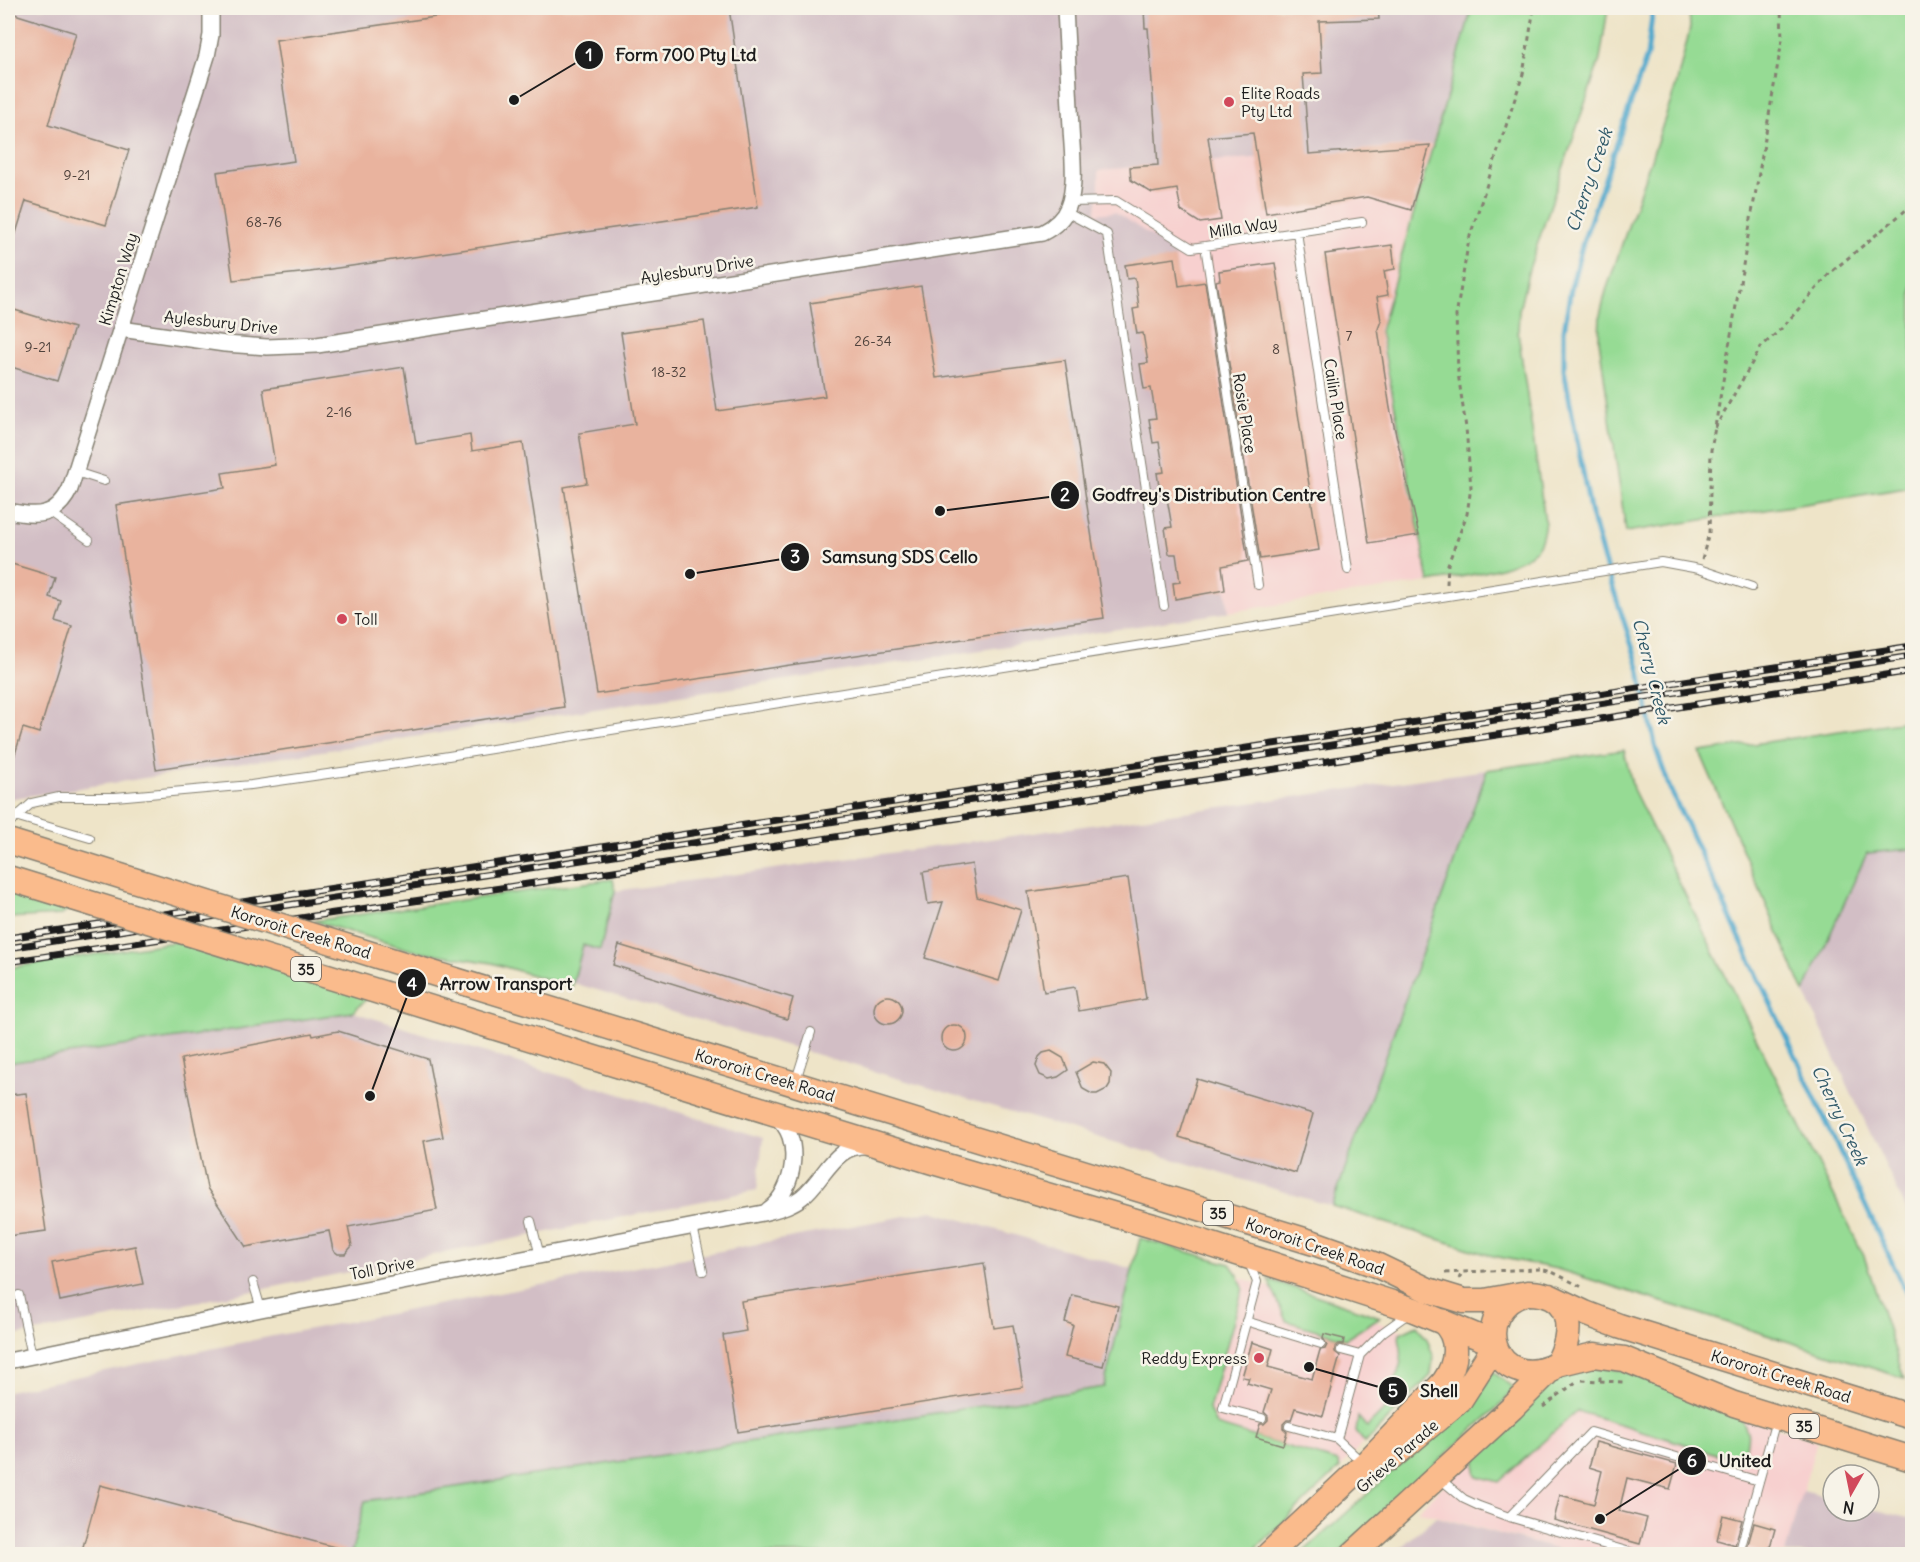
<svg xmlns="http://www.w3.org/2000/svg" width="1920" height="1562" viewBox="0 0 1920 1562" font-family="Delius,sans-serif">
  <rect width="100%" height="100%" fill="#f7f3e8"/>
  <filter id="ink" filterUnits="userSpaceOnUse"><feTurbulence type="fractalNoise" baseFrequency=".0167" numOctaves="2"/><feDisplacementMap in="SourceGraphic" scale="12" xChannelSelector="R" yChannelSelector="G"/><feConvolveMatrix kernelMatrix="1 2 1 2 8 2 1 2 1" color-interpolation-filters="sRGB"/></filter>
  <filter id="wash" filterUnits="userSpaceOnUse"><feTurbulence type="fractalNoise" baseFrequency=".008" numOctaves="4" result="noise"/><feDisplacementMap in="SourceGraphic" scale="24" xChannelSelector="R" yChannelSelector="G"/><feGaussianBlur stdDeviation="1.35" result="paint"/><feColorMatrix in="noise" values="0 0 0 0 0 0 0 0 0 0 0 0 0 0 0 0 0 1.4 0 .05"/><feComposite in="paint" operator="in"/></filter>
  <g filter="url(#wash)">
    <rect width="100%" height="100%" fill="#eee4c8"/>
    <path fill="#f7d0cf" d="M 1432,144 L 1393,280 L 1422,543 L 1429,582 L 1229,612 L 1174,251 L 1095,214 L 1099,192 L 1099,169 Z
      M 1229,1274 L 1410,1333 L 1428,1372 L 1340,1468 L 1210,1430 L 1199,1411 Z
      M 1624,1371 L 1690,1399 L 1817,1441 L 1785,1554 L 1575,1554 L 1417,1511 L 1510,1421 Z"/>
    <path fill="#d2bec5" d="M 8,8 L 1472,8 L 1432,144 L 1099,170 L 1099,192 L 1095,214 L 1115,212 L 1174,251 L 1229,612 L 8,799 Z
      M 1487,770 L 1332,1206 L 573,983 L 583,945 L 600,949 L 615,891 Z
      M 1912,849 L 1912,1222 L 1804,992 L 1867,853 Z
      M 353,1012 L 763,1138 L 757,1190 L 244,1293 L 8,1337 L 8,1061 Z
      M 931,1211 L 1133,1269 L 1104,1386 L 365,1501 L 351,1554 L 8,1554 L 8,1391 L 268,1337 Z
      M 1802,1491 L 1833,1499 L 1833,1511 L 1869,1511 L 1869,1508 L 1912,1519 L 1912,1554 L 1785,1554 Z
      M 1436,1517 L 1575,1554 L 1393,1554 Z"/>
    <path fill="#96db94" stroke="#597c58" stroke-width="1.5" d="M 1472,8 L 1608,8 L 1600,59 L 1529,269 L 1519,310 L 1518,332 L 1545,521 C 1544,528 1543,537 1540,543 C 1528,570 1456,577 1429,582 L 1380,331 Z
      M 1689,8 L 1912,8 L 1912,487 L 1626,532 L 1599,340 L 1600,315 L 1606,291 L 1676,86 L 1690,28 Z
      M 1912,720 L 1912,849 L 1867,853 L 1804,992 L 1700,752 Z
      M 1624,750 L 1633,789 L 1864,1256 L 1904,1378 L 1557,1269 L 1489,1255 L 1332,1206 L 1487,770 Z
      M 613,879 L 615,891 L 600,950 L 583,945 L 572,987 L 492,963 L 411,950 L 313,921 Z
      M 8,887 L 71,906 L 62,915 L 8,918 Z
      M 180,941 L 369,996 L 353,1012 L 8,1063 L 8,968 Z
      M 1140,1238 L 1230,1264 L 1238,1275 L 1243,1288 L 1209,1409 L 1216,1425 L 1338,1462 L 1340,1468 L 1250,1554 L 351,1554 L 365,1501 L 1104,1387 Z
      M 1268,1279 L 1380,1317 L 1346,1339 L 1286,1321 Z
      M 1417,1325 L 1427,1339 L 1433,1355 L 1431,1375 L 1365,1443 L 1356,1432 L 1358,1417 L 1367,1427 L 1394,1400 L 1393,1395 L 1387,1388 C 1398,1380 1403,1361 1401,1348 C 1400,1341 1398,1340 1400,1333 Z
      M 1582,1368 L 1608,1368 L 1624,1371 L 1740,1417 C 1751,1434 1748,1437 1744,1456 L 1740,1459 L 1733,1459 L 1577,1411 L 1499,1482 L 1477,1476 L 1475,1473 L 1476,1454 L 1510,1421 L 1566,1371 Z
      M 1492,1371 L 1512,1387 L 1505,1400 L 1338,1554 L 1301,1554 C 1340,1519 1378,1484 1417,1449 C 1446,1422 1477,1411 1492,1371 Z"/>
    <g fill="none" stroke-linecap="round" stroke-linejoin="round">
      <path stroke="#4ea7cc" stroke-width="5" d="M 1653,8 L 1647,56 L 1583,242 L 1571,288 L 1564,330 L 1564,370 L 1590,510 L 1604,561 L 1639,667 L 1656,749 L 1670,789 L 1912,1305"/>
    </g>
    <g id="blocks">
      <path fill="#e9b39e" d="M 498,8 L 729,8 L 758,207 L 310,272 L 233,280 L 217,172 L 294,161 L 276,40 Z
        M 1144,8 L 1378,8 L 1379,19 L 1319,21 L 1322,73 L 1303,74 L 1309,154 L 1430,145 L 1411,210 L 1367,197 L 1266,213 L 1253,133 L 1208,137 L 1221,220 L 1200,223 L 1181,211 L 1177,189 L 1152,193 L 1131,180 L 1130,167 L 1158,165 L 1148,28 L 1145,28 Z
        M 8,12 L 76,33 L 48,125 L 129,150 L 106,225 L 26,201 L 11,249 L 8,249 Z
        M 1392,245 L 1395,269 L 1384,271 L 1388,295 L 1377,297 L 1381,321 L 1378,329 L 1390,408 L 1419,535 L 1369,543 L 1325,254 Z
        M 1175,258 L 1179,286 L 1205,282 L 1248,561 L 1222,566 L 1225,590 L 1175,599 L 1173,583 L 1180,582 L 1176,554 L 1169,554 L 1165,528 L 1172,527 L 1167,498 L 1161,499 L 1157,473 L 1164,472 L 1159,442 L 1153,443 L 1149,419 L 1156,418 L 1151,388 L 1144,389 L 1140,364 L 1148,363 L 1143,333 L 1137,334 L 1133,309 L 1139,308 L 1135,278 L 1127,279 L 1125,265 Z
        M 1275,263 L 1319,550 L 1260,559 L 1216,281 L 1220,280 L 1219,271 Z
        M 921,286 L 936,378 L 1065,360 L 1104,618 L 597,694 L 564,487 L 587,483 L 579,433 L 635,424 L 621,333 L 704,321 L 717,411 L 825,396 L 810,303 Z
        M 8,308 L 74,328 L 57,381 L 8,366 Z
        M 404,367 L 416,444 L 470,435 L 472,451 L 523,443 L 564,707 L 156,769 L 116,505 L 225,488 L 222,473 L 275,465 L 263,389 Z
        M 12,564 L 55,577 L 49,597 L 61,601 L 55,621 L 72,626 L 39,733 L 23,728 L 11,767 L 8,766 L 8,579 Z
        M 972,864 L 977,897 L 1021,910 L 999,981 L 925,958 L 943,902 L 928,904 L 923,872 Z
        M 1128,878 L 1146,999 L 1079,1011 L 1075,987 L 1044,992 L 1028,892 Z
        M 619,945 L 793,998 L 787,1019 L 613,965 Z
        M874 1010a14 14 0 1 1 28 0a14 14 0 1 1-28 0Z
        M941 1038a13 13 0 1 1 26 0a13 13 0 1 1-26 0Z
        M 338,1031 L 428,1059 L 443,1137 L 424,1141 L 437,1210 L 348,1227 L 352,1246 L 345,1254 L 338,1254 L 333,1250 L 329,1231 L 246,1247 L 207,1188 L 181,1059 L 312,1033 L 313,1036 Z
        M 1051,1051 L 1063,1058 L 1068,1070 L 1058,1077 L 1049,1079 L 1040,1075 L 1036,1066 L 1039,1057 L 1043,1053 Z
        M 1093,1062 L 1104,1064 L 1111,1073 L 1110,1084 L 1107,1089 L 1097,1094 L 1092,1094 L 1083,1089 L 1076,1072 Z
        M 1197,1079 L 1313,1114 L 1296,1173 L 1179,1137 Z
        M 26,1093 L 46,1231 L 8,1236 L 8,1095 Z
        M 135,1246 L 143,1284 L 60,1301 L 52,1262 Z
        M 984,1263 L 994,1328 L 1013,1325 L 1023,1387 L 738,1432 L 723,1335 L 746,1331 L 741,1301 Z
        M 1072,1295 L 1118,1306 L 1103,1366 L 1065,1357 L 1073,1325 L 1065,1322 Z
        M 1324,1334 L 1344,1339 L 1343,1344 L 1339,1344 L 1335,1348 L 1335,1352 L 1340,1356 L 1323,1416 L 1295,1408 L 1291,1420 L 1287,1420 L 1283,1424 L 1283,1428 L 1287,1432 L 1283,1445 L 1256,1437 L 1260,1424 L 1264,1424 L 1268,1420 L 1268,1416 L 1264,1412 L 1271,1390 L 1247,1383 L 1249,1378 L 1242,1377 L 1252,1342 L 1273,1349 L 1268,1367 L 1312,1379 L 1320,1350 L 1325,1349 L 1327,1345 L 1323,1338 Z
        M 1596,1442 L 1677,1464 L 1670,1489 L 1627,1478 L 1619,1511 L 1647,1518 L 1640,1544 L 1554,1520 L 1560,1495 L 1594,1504 L 1602,1471 L 1589,1467 Z
        M 100,1485 L 346,1550 L 345,1554 L 81,1554 Z
        M 1723,1515 L 1742,1520 L 1735,1545 L 1717,1540 Z
        M 1754,1523 L 1775,1529 L 1768,1554 L 1747,1548 Z"/>
    </g>
  </g>
  <g filter="url(#ink)">
    <use href="#blocks" fill-opacity="0" stroke="#858072" stroke-width="1.5"/>
    <g fill="none" stroke-linecap="round" stroke-linejoin="round">
      <defs>
        <path id="service" d="M 1070,202 L 1116,201 L 1192,248 L 1362,222
          M 1066,212 L 1107,234 L 1164,606
          M 1297,232 L 1348,570
          M 1205,246 L 1258,585
          M 76,472 L 104,481
          M 49,512 L 89,540
          M 8,814 L 90,838
          M 8,824 L 32,803 L 59,797 L 115,797 L 251,785 L 411,762 L 1661,562 L 1699,569 L 1752,587
          M 796,1080 L 811,1032
          M 531,1221 L 540,1256
          M 693,1227 L 703,1271
          M 1249,1263 L 1257,1282 L 1223,1408 L 1262,1418
          M 253,1282 L 261,1309
          M 19,1295 L 32,1356
          M 1246,1321 L 1321,1344
          M 1360,1355 L 1383,1332 L 1408,1314
          M 1289,1426 L 1337,1439 L 1363,1463
          M 1337,1439 L 1360,1355 L 1341,1350
          M 1439,1478 L 1464,1499 L 1479,1506 L 1509,1517 L 1637,1554
          M 1509,1517 L 1591,1432 L 1759,1481
          M 1739,1554 L 1776,1420"/>
        <path id="minor" d="M 121,329 L 225,344 L 267,347 L 317,345 L 1042,233 C 1054,227 1063,220 1068,207 C 1077,184 1072,153 1071,128 C 1069,88 1067,48 1065,8
          M 8,511 C 36,517 56,518 70,489 L 207,56 L 211,35 L 211,8
          M 768,1210 C 795,1191 804,1136 775,1116
          M 8,1361 L 261,1309 L 763,1213 C 777,1209 791,1206 802,1197 C 826,1178 834,1142 871,1146"/>
        <path id="primary" d="M 416,968 L 1314,1243 L 1376,1265 L 1428,1290 L 1464,1301 L 1485,1301 L 1522,1294
          M 604,1061 L 933,1162 L 1153,1226 L 1414,1310 L 1493,1343
          M 1527,1293 C 1573,1292 1575,1332 1557,1364 C 1493,1398 1467,1309 1527,1293 Z
          M 1549,1296 L 1585,1313 L 1619,1326 L 1912,1417
          M 1557,1364 L 1594,1355 L 1624,1359 L 1734,1404 L 1912,1459
          M 1391,1458 L 1460,1400 L 1494,1347
          M 1269,1554 L 1365,1464 L 1444,1382 C 1457,1364 1461,1337 1442,1321
          M 1353,1554 L 1512,1408 L 1555,1365"/>
      </defs>
      <use href="#service" stroke="#858072" stroke-width="10"/>
      <use href="#minor" stroke="#858072" stroke-width="18"/>
      <use href="#primary" stroke="#858072" stroke-width="27"/>
      <path stroke="#858072" stroke-width="3" stroke-dasharray="4.5 4.5" stroke-linecap="butt" d="M 1715,428 L 1761,347 L 1782,328 L 1830,273 L 1912,205
        M 1702,559 L 1709,533 L 1711,450 L 1782,40 L 1781,8
        M 1447,584 L 1448,564 L 1467,514 L 1471,487 L 1466,428 L 1458,373 L 1456,316 L 1469,239 L 1523,74 L 1534,8
        M 1445,1273 L 1462,1272
        M 1459,1279 L 1462,1272 L 1540,1269 L 1552,1272 L 1582,1287
        M 1582,1380 L 1600,1381 L 1600,1375
        M 1600,1381 L 1623,1382
        M 1543,1407 L 1576,1382"/>
      <use href="#service" stroke="#fff" stroke-width="8"/>
      <use href="#minor" stroke="#fff" stroke-width="15"/>
      <use href="#primary" stroke="#fabb8c" stroke-width="24"/>
      <defs>
        <path id="rail" d="M 8,938 L 1912,646
          M 8,948 L 1912,656
          M 8,962 L 614,871 L 1912,671"/>
      </defs>
      <use href="#rail" stroke="#1c1c1c" stroke-width="7"/>
      <use href="#rail" stroke="#f7f3e8" stroke-width="4.5" stroke-dasharray="14" stroke-linecap="butt"/>
      <defs>
        <path id="primary-bridge" d="M 8,841 L 416,968
          M 8,878 L 604,1061"/>
      </defs>
      <use href="#primary-bridge" stroke="#858072" stroke-width="27" stroke-linecap="butt"/>
      <use href="#primary-bridge" stroke="#fabb8c" stroke-width="24"/>
    </g>
  </g>
  <g fill="#d1495b" stroke="#f7f3e8" stroke-width="2">
    <circle cx="1229" cy="102" r="6"/>
    <circle cx="342" cy="619" r="6"/>
    <circle cx="1259" cy="1358" r="6"/>
  </g>
  <g text-anchor="middle" dominant-baseline="central" stroke-width="5" stroke-linejoin="round" paint-order="stroke">
    <g font-size="14" fill="#4f423c">
      <text x="77" y="175">9-21</text>
      <text x="264" y="222">68-76</text>
      <text x="1349" y="336">7</text>
      <text x="873" y="341">26-34</text>
      <text x="38" y="347">9-21</text>
      <text x="1276" y="349">8</text>
      <text x="669" y="372">18-32</text>
      <text x="339" y="412">2-16</text>
    </g>
    <g fill="#f7f3e8" stroke="#5e5c59" stroke-width="1.5">
      <rect x="291" y="957" width="30" height="24" rx="4.5"/>
      <rect x="1203" y="1201" width="30" height="24" rx="4.5"/>
      <rect x="1789" y="1414" width="30" height="24" rx="4.5"/>
    </g>
    <g font-size="15" font-weight="bold" fill="#1c1c1c">
      <text x="306" y="969">35</text>
      <text x="1218" y="1213">35</text>
      <text x="1804" y="1426">35</text>
    </g>
    <g font-size="16" fill="#1c1c1c" stroke="#f7f3e8" text-anchor="start">
      <text x="1241" y="93">Elite Roads<tspan x="1241" dy="18">Pty Ltd</tspan></text>
      <text x="354" y="619">Toll</text>
      <text x="1247" y="1358" text-anchor="end">Reddy Express</text>
    </g>
    <g font-size="16" fill="#1c1c1c" stroke="#f7f3e8">
      <text transform="translate(1243 227) rotate(-9)">Milla Way</text>
      <text transform="translate(697 269) rotate(-9)">Aylesbury Drive</text>
      <text transform="translate(118 279) rotate(-73)">Kimpton Way</text>
      <text transform="translate(221 322) rotate(6)">Aylesbury Drive</text>
      <text transform="translate(1336 399) rotate(81)">Cailin Place</text>
      <text transform="translate(1245 413) rotate(81)">Rosie Place</text>
      <text transform="translate(301 932) rotate(17)">Kororoit Creek Road</text>
      <text transform="translate(765 1075) rotate(17)">Kororoit Creek Road</text>
      <text transform="translate(1315 1246) rotate(19)">Kororoit Creek Road</text>
      <text transform="translate(382 1268) rotate(-11)">Toll Drive</text>
      <text transform="translate(1781 1376) rotate(17)">Kororoit Creek Road</text>
      <text transform="translate(1397 1456) rotate(-41)">Grieve Parade</text>
    </g>
    <g font-size="18" font-style="italic" fill="#325b6b" stroke="#f7f3e8">
      <text transform="translate(1589 180) rotate(-71)">Cherry Creek</text>
      <text transform="translate(1652 671) rotate(76)">Cherry Creek</text>
      <text transform="translate(1840 1115) rotate(65)">Cherry Creek</text>
    </g>
  </g>
  <path fill="none" stroke="#1c1c1c" stroke-width="2" d="M514 100L589 55M940 511L1065 495M690 574L795 557M370 1096L412 983M1309 1367L1393 1391M1600 1519L1692 1461"/>
  <g fill="#1c1c1c" stroke="#f7f3e8" stroke-width="2">
    <circle cx="514" cy="100" r="6"/>
    <circle cx="940" cy="511" r="6"/>
    <circle cx="690" cy="574" r="6"/>
    <circle cx="370" cy="1096" r="6"/>
    <circle cx="1309" cy="1367" r="6"/>
    <circle cx="1600" cy="1519" r="6"/>
    <circle cx="589" cy="55" r="15"/>
    <circle cx="1065" cy="495" r="15"/>
    <circle cx="795" cy="557" r="15"/>
    <circle cx="412" cy="983" r="15"/>
    <circle cx="1393" cy="1391" r="15"/>
    <circle cx="1692" cy="1461" r="15"/>
  </g>
  <g font-size="18" text-anchor="middle" font-weight="bold" fill="#fff">
    <text x="589" y="61">1</text>
    <text x="1065" y="501">2</text>
    <text x="795" y="563">3</text>
    <text x="412" y="990">4</text>
    <text x="1393" y="1397">5</text>
    <text x="1692" y="1467">6</text>
  </g>
  <g font-size="18" text-anchor="middle" font-weight="bold" fill="#1c1c1c" stroke="#f7f3e8" stroke-width="5" stroke-linejoin="round" paint-order="stroke">
    <text x="686" y="61">Form 700 Pty Ltd</text>
    <text x="1209" y="501">Godfrey's Distribution Centre</text>
    <text x="900" y="563">Samsung SDS Cello</text>
    <text x="506" y="990">Arrow Transport</text>
    <text x="1439" y="1397">Shell</text>
    <text x="1745" y="1467">United</text>
  </g>
  <rect width="1920" height="1562" fill="none" stroke="#f7f3e8" stroke-width="30"/>
  <g transform="translate(1851 1493) rotate(189)"><circle r="28" fill="#f7f3e8" stroke="#9f9d96" stroke-width="1.5"/>
  <path d="M0-4.5L10 22L0 15L-10 22Z" fill="#d1495b"/>
  <text y="-9" font-size="16" font-weight="bold" text-anchor="middle" fill="#1c1c1c">N</text>
  </g>
</svg>
